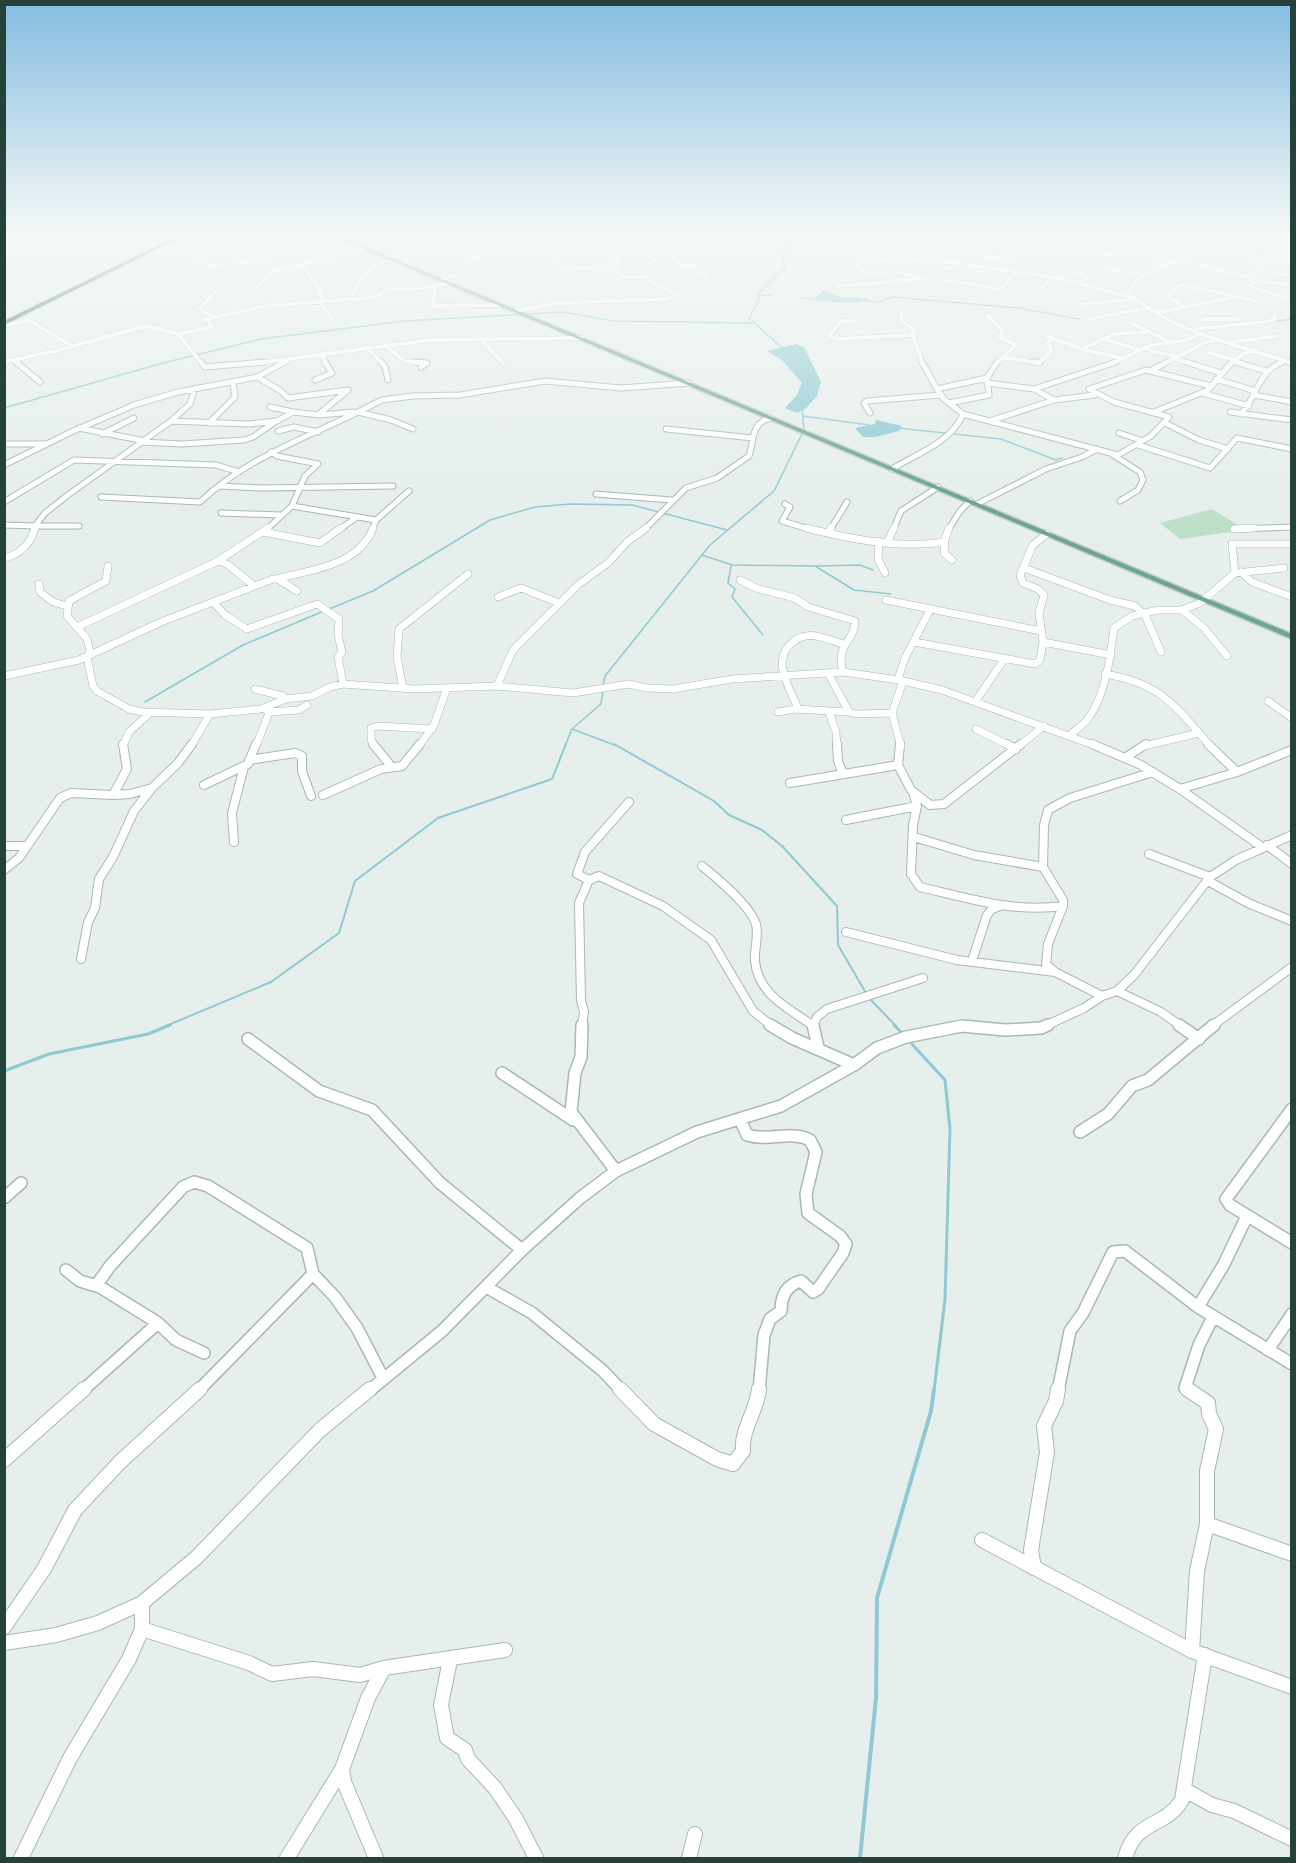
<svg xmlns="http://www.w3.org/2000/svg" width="1296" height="1863" viewBox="0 0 1296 1863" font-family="Roboto,sans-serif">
  <rect width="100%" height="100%" fill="#e6efeb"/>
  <path fill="#bfe0c8" d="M 1212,509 L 1246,530 L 1180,539 L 1160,523 Z"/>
  <path fill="#8ec9d4" d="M 824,290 L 841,297 L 866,298 L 870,300 L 854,303 L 815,301 L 816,297 Z
    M 796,344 L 804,347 L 821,382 L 817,396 L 806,408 L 797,413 L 785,408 L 797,395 L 802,383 L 782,360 L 767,351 Z
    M 876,420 L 902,426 L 899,431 L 875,437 L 863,437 L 855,428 L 875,424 Z"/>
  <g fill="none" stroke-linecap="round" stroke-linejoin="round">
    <path stroke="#8ec9d4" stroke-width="1.5" d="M 760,295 L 772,295
      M 802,298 L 817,299
      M 865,301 L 878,302 L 893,297 L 1019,308 L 1079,319
      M 1270,322 L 1292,319
      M 782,348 L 749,318 L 759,300 L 758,294 L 785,267 L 783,256 L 793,235
      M 4,408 L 163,363 L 261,339 L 405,321 L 563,312 L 613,321 L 752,323
      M 803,416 L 869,425
      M 898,428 L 1001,439 L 1056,460 L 1062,458
      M 702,555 L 732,565 L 815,566 L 854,590 L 891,594
      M 731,566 L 728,583 L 735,589 L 732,597 L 763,635
      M 817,566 L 860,565 L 873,570
      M 329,609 L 373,591 L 490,520 L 535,507 L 570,504 L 632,505 L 727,530
      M 603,685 L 605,676 L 710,545 L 774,491 L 804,430 L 802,408
      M 145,702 L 243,645 L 324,611
      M 572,729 L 617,746
      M 565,746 L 572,729 L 601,704 L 603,691"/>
    <path stroke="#8ec9d4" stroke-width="2" d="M 614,744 L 714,801 L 729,815 L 762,830 L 782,846 L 837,906 L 838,945 L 866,993
      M 869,998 L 896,1026
      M 166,1026 L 271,982 L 339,933 L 355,881 L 438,818 L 552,779 L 566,744"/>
    <path stroke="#8ec9d4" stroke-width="3" d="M 894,1025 L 902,1033
      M 910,1042 L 945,1080 L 950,1129 L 945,1299 L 934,1391
      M 4,1071 L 49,1054 L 148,1034 L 170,1025"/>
    <path stroke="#8ec9d4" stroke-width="4" d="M 860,1858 L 876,1698 L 877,1598 L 931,1411 L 934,1389"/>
    <defs>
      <path id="minor-far5" d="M 431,235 L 441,237 L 469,260
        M 912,235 L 922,249 L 921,252 L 933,260 L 1060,278 L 1133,298
        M 956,235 L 985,243 L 983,255
        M 1021,235 L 1016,245 L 1076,253 L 1154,256 L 1175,264
        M 1054,235 L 1058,241 L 1056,244 L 1059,245 L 1143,247 L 1183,242 L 1233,241 L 1292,252
        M 1139,235 L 1160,244
        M 1202,235 L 1206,243 C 1185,270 1142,261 1128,293 C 1174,333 1236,344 1292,363
        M 1258,235 L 1292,244
        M 872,238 L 918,242
        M 1211,238 L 1226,235
        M 627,242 L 640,254 L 658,260 L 643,266
        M 611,243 L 610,256 L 620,259 L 615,267
        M 646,246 L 679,260 L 677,265 L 694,266 L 706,277 L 706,282
        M 835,249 L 921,252
        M 1201,250 L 1265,258
        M 9,251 L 47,250 L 75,235
        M 495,253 L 497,235
        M 933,260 L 944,253 L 1012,259
        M 1184,261 L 1244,277 L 1257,271 L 1265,258 L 1292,263
        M 195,263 L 201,262 L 213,266 L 246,262 L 342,239
        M 304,264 C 308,278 320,284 323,300
        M 1099,267 L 1143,275
        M 1077,273 L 1089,277 L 1077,283
        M 1267,276 L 1273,273 L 1292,275
        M 922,279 L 897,271 L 868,274 L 854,265 L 863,263 L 865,259 L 902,261 L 930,259
        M 443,280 L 462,271 L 469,260 L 495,253 L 534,249 L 552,240 L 646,244 L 700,235
        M 943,280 L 1001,289 L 1017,272
        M 1249,280 L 1292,285
        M 1255,282 L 1248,286 L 1292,300
        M 837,286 L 922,279 L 959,264
        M 256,287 L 275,271 L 367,248
        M 435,289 L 433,306 L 500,305
        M 1040,290 L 1052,277
        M 215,292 L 199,309 L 215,317
        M 352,299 C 358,278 370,266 391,259
        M 319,301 L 332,319
        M 1083,304 L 1130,300
        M 1184,307 L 1167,296 L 1176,287 L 1182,285 L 1257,301
        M 514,311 L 559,303 L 665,299 L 678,295 L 659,287 L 647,277 L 622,277 L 615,267 L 562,268 L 556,246 L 559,240
        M 1156,313 L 1236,297
        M 901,315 L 901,320 L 913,329 C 911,340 921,352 922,364
        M 987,315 L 1003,331 L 999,337 L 1016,345 L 996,364
        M 27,319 L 72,346
        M 1088,319 L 1148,308
        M 1203,319 L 1238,319
        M 854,321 L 841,321 L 829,336 L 837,339 L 912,335
        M 1131,323 L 1168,341
        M 4,326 L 27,320
        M 1195,329 L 1265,322 L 1275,319 L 1275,316
        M 178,334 L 202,364
        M 1046,336 L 1082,349 L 1125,359
        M 480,339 L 503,363
        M 1104,339 L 1141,350
        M 1232,342 L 1277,336
        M 385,345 L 404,361 L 426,364
        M 367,347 L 382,364
        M 1145,347 L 1154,352 L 1177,356
        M 1082,349 L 1114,334 L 1147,332
        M 323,353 L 325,364
        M 1210,353 L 1235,360
        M 1000,357 L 1039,363 L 1051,351 L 1048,342 L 1053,340
        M 1173,358 L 1191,364
        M 1233,361 L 1241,364
        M 4,362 L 59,350 L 146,326 L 178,334 L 212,327 L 208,319 L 266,306 L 366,298 L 379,296 L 384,290 L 425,288 L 450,283
        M 18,364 L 16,362 L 19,359
        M 250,364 L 430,340 L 582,338
        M 282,364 L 287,361
        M 1111,364 L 1151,345 L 1187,340 L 1203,333
        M 1164,364 L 1206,342 L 1219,340
        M 1230,364 L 1243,354 L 1255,350
        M 1279,364 L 1285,361"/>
      <path id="minor-far4" d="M 16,362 L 40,382
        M 201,362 L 205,367 L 264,362
        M 381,362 L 385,367 L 388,380
        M 416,362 L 427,363 L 421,367
        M 922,362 L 937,389
        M 1033,362 L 1040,362
        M 1186,362 L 1221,373
        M 1236,362 L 1266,371
        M 1289,362 L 1292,363
        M 1150,371 L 1167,362
        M 257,377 L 281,391 L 288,398 L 348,390 L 319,414
        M 1216,379 L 1255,391
        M 315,380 L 332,373 L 325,362
        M 987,383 L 1034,389 L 1054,400
        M 1034,389 L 1116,362
        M 1202,393 L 1249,406
        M 1254,395 L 1292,402
        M 949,403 L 989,395 L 987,379
        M 270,407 L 293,412
        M 1154,412 L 1208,390 L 1232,362
        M 1230,412 L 1292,420
        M 870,413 L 864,403 L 867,401 L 941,395
        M 963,414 L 1118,455 L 1151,436 L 1169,417 L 1114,402 L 1089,389 L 1146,370 L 1211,386
        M 1241,414 C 1257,396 1258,372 1282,362
        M 171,421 L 248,424 L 277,421 L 293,412 L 319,415 L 353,412
        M 990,421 L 1054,400 L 1095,395
        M 209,423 L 235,397 L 233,383
        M 1165,423 L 1199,440 L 1228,449
        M 79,428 L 145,441
        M 413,429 L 391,420 L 358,412 L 382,400 L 413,396 L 460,395 L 545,381 L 621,388 L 689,383
        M 666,429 L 753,438
        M 278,431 L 294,427 L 318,432
        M 1119,433 L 1143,441
        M 102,434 L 134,418
        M 142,442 L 182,444 L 244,440 L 253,437 L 275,422
        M 4,444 L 47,444
        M 1138,445 L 1210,468 L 1237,438 L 1292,449
        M 1113,455 L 1140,472 L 1143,480 L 1138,490 L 1120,501
        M 4,465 L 71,432 L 134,405 L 178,392 L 257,377 L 285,362
        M 892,469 C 916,454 952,442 963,414 L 944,399 L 937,389 L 987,378 L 997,362
        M 219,486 L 262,488 L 393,486
        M 596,494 L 671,500
        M 101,497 L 200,502 C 245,459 303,439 358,412
        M 4,502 L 74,460 L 216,465 L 239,472
        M 785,504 L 790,507 L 782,521 L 812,530
        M 977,504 L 1046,469 L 1082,457 L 1097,449
        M 292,506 L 376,520
        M 221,513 L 281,515
        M 4,525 L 35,526 L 45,513 L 68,495 L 171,421 L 190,404 L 195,388
        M 1234,529 L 1292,527
        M 34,530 L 35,526 L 79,526
        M 266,530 L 292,506 L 305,476 L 318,464 L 277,456 L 271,452
        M 339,530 L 357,517
        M 372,530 L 376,520 L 409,491
        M 644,530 L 686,488 L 717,478 L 749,456 C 754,440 751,423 770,418
        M 830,530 L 847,502
        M 893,530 L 901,511 L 938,487
        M 948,530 L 960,511 L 970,501"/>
      <path id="minor-far3" d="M 806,528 C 850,539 900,549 945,542
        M 949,528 L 945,539 L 944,553 L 952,560
        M 1234,529 L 1254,528
        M 263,532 L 320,543 L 341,528
        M 828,533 L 831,528
        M 1047,534 L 1033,545 L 1020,575 L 1023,583 L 1038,589 L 1044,595 L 1039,613 L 1043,642 L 1111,655
        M 879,541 L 878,559 L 885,573
        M 888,541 L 894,528
        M 4,558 C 19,555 31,544 35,528
        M 218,561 L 227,564 L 254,586
        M 108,566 L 106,581 L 69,601 L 67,616 L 87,639 L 90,651 L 87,657 L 93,686 L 97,691 L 129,709 L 142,712 L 210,714 L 261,709 L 286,699 L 312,696 L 330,687 L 343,684 L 414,689 L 497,686 L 573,693 L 629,684 L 646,688 L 673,689 L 732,679 L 843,672 L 899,680 L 942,690 L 1096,746
        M 1024,568 L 1110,600 L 1135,606 L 1145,615 L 1161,652
        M 1241,572 L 1252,582 L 1292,597
        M 1235,573 L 1232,544 L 1292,544
        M 276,579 C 310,570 359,566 373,528
        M 740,580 L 756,588 L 795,598 L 808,607 L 855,621 C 855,642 835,643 843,672
        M 39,584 L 40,592 L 53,602 L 67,606
        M 498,597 L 521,588 L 559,603
        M 886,600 L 1041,631
        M 213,602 L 225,615 L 247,629 L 317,604 L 339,619 L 338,635 L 342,652 L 338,657 L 343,684
        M 1182,610 L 1204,628 L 1227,656
        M 77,627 L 218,561 L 268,528
        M 914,642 L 1035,664 L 1040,660 L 1043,642
        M 828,673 L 849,712 L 856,714 L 892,713
        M 1105,674 C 1160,683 1175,705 1210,746
        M 4,676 L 79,660 L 161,622 L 273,579 L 278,579 L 297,591
        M 497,686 L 513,650 L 579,584 L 608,563 L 627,542 L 646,528
        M 403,688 L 397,657 L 399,629 L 468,574
        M 255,689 L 283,696 L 286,699
        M 1268,701 L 1292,718
        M 975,702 L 1005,658
        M 795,709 L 849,712
        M 268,712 L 299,710 L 307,705
        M 778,712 L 795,709 L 797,706 C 792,695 785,682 783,670 C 781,664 783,653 787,648 C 804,627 821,637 843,644
        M 829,712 L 836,732 L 837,746
        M 976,729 L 1010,746
        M 1070,735 C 1076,730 1083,725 1088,719 C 1106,694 1110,658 1114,628 L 1132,616 L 1158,610 L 1182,610 L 1200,603 L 1235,573 L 1284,568
        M 123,746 L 129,732 L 151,712
        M 191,746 L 210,714
        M 256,746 L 269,713 L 265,708
        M 374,746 L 371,739 L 371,728 L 378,726 L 432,729
        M 419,746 L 434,725 L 447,688
        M 901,746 L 892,713 L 902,684 L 899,676 L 905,658 L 930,610
        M 1019,746 L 1044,726
        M 1144,746 L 1199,733"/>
      <path id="minor-far2" d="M 373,744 L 391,766
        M 837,744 L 838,761 L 843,774
        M 900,744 L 898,765 L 911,790 L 930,805 L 944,804 L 1021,744
        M 1007,744 L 1016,749
        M 1092,744 L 1139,764 L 1180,789 L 1262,847
        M 1208,744 L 1237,772
        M 1125,758 L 1146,744
        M 249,760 L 295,753 L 302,756 L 302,771 L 311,796
        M 790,783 L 898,765
        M 204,785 L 248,764 L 256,744
        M 152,788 L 178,763 L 192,744
        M 1180,789 L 1237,772 L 1292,750
        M 913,792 L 917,806 L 913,825 L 911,874 L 920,887 C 967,898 1014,913 1063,906
        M 323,795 L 381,769 L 402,766 L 420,744
        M 846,820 L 917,806
        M 914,837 L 974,855 L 1043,867 L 1063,900 L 1063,906 L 1048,944 L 1046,964 L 1055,972 L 1102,996
        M 234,842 L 232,813 L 244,767
        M 1267,845 L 1292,864
        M 4,846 L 26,846
        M 1149,854 L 1210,877
        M 702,866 C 717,878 750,906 756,924 C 759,935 754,950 755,961 C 758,994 788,1008 812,1025
        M 1043,867 L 1044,825 L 1048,810 L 1070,798 L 1153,772
        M 4,870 L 19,858 L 60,798 L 71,793 L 113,795
        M 589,880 L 577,874 L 585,852 L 629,802
        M 1208,881 L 1248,903 L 1292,921
        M 846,932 L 957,960 L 1055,972
        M 81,959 L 88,922 L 95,908 L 99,879 L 113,857 L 134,811 L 152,788 L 130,794 L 113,795 L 127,769 L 123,744
        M 972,961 L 987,915 L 992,909 L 1000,906
        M 1117,991 L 1161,1012 L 1181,1026
        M 582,1026 L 584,1012 L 581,1000 L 579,903 L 589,880 L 599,876 L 663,906 L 711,940 L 753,1011 L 772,1026
        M 813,1026 L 817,1017 L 827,1009 L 923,978
        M 961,1026 L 965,1026
        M 1045,1026 L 1084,1008 L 1102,996 L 1117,991 L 1134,975 L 1210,877 L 1236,860 L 1292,835
        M 1212,1026 L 1292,967"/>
      <path id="minor-far1" d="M 582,1025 L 581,1057 L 575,1073 L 571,1112 L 616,1171
        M 770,1025 L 792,1038 L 854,1065
        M 813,1025 L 818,1047
        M 1179,1025 L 1199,1039
        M 248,1039 L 319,1091 L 372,1110 L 440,1183 L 522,1250
        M 502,1073 L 573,1120
        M 1292,1109 L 1226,1199 L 1230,1205 L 1292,1243
        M 740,1119 L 747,1135 C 769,1142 792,1130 810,1140 L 816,1152 L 806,1194 L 808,1213 L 840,1236 L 846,1244 L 843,1253 L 818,1289 L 813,1292 L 801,1281 C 786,1285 781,1297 781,1311 L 770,1319 L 764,1335 L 759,1391
        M 1080,1132 L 1108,1114 L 1132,1086 L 1148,1080 L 1214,1025
        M 4,1198 L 21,1183
        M 66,1270 L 80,1281 L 100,1287 L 158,1323 L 176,1340 L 204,1353
        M 100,1287 L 98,1283 L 110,1266 L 183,1187 L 194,1182 L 208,1186 L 307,1248 L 313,1274 L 335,1297 L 357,1328 L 383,1378
        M 486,1287 L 532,1313 L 603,1371 L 622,1391
        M 1198,1307 L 1224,1264 L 1247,1216
        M 1268,1350 L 1292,1314
        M 82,1391 L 158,1323
        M 198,1391 L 313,1274
        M 369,1391 L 442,1331 L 522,1250 L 580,1198 L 616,1171 L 697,1132 L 781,1106 L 854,1065 L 877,1048 L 906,1037 L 962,1026 L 1005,1030 L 1041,1028 L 1048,1025
        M 1058,1391 L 1070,1331 L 1083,1313 L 1113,1252 L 1125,1251 L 1198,1307 L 1292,1364
        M 1189,1391 L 1185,1388 L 1199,1345 L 1213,1317"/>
      <path id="minor" d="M 620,1389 L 654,1424 L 717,1459 L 733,1464 L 743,1451 C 741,1429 757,1411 759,1389
        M 1187,1389 L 1208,1403 L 1209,1414 L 1216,1429 L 1207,1471 L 1207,1524 L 1197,1571 L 1192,1651
        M 4,1460 L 84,1389
        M 1207,1524 L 1292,1554
        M 982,1540 L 1192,1651 L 1292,1687
        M 1034,1568 L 1031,1550 L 1047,1452 L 1044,1426 L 1056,1401 L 1058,1389
        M 4,1627 L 44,1569 L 75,1510 L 120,1462 L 200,1389
        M 142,1629 L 249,1663 L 272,1674 L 313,1669 L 360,1675 L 384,1668 L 505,1650
        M 4,1643 L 56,1635 L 98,1623 L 142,1603 L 197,1557 L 320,1430 L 370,1389
        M 450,1660 L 441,1705 L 447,1738 L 465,1750 L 468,1759 L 495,1788 L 516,1819 L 536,1858
        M 342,1769 L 344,1782 L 376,1858
        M 1185,1790 L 1212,1805 L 1234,1811 L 1292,1839
        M 21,1858 L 70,1758 L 129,1659 L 142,1629 L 142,1603
        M 287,1858 L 342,1769 L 368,1698 L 384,1668
        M 689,1858 L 695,1834
        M 1125,1858 C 1136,1818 1164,1829 1182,1800 L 1205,1655"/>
      <path id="major" d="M 331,235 L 336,235 L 1292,634 L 1292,639 Z"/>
      <path id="highway" d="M 180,235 L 185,235 L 4,325 L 4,321 Z"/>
    </defs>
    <use href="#minor-far5" stroke="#a8b8b2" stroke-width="4.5"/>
    <use href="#minor-far4" stroke="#a8b8b2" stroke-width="7"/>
    <use href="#minor-far3" stroke="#a8b8b2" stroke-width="8"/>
    <use href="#minor-far2" stroke="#a8b8b2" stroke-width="10"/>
    <use href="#minor-far1" stroke="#a8b8b2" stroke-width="14"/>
    <use href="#minor" stroke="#a8b8b2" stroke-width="16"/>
    <use href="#major" stroke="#c2cac8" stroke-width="3"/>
    <use href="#highway" stroke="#c2cac8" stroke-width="2"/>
    <use href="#minor-far5" stroke="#fff" stroke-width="4"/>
    <use href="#minor-far4" stroke="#fff" stroke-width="5"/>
    <use href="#minor-far3" stroke="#fff" stroke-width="7"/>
    <use href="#minor-far2" stroke="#fff" stroke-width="8"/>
    <use href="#minor-far1" stroke="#fff" stroke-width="11"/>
    <use href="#minor" stroke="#fff" stroke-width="14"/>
    <use href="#major" fill="#6aa596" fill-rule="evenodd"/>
    <use href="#highway" fill="#2f6f62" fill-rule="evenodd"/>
  </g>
  <linearGradient id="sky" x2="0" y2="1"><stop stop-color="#84bce0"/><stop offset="0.47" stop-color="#f4f8f6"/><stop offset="1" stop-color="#f4f8f6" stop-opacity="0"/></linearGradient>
  <rect width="1296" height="496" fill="url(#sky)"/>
  <rect width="1296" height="1863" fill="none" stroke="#24423a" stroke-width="12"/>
</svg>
